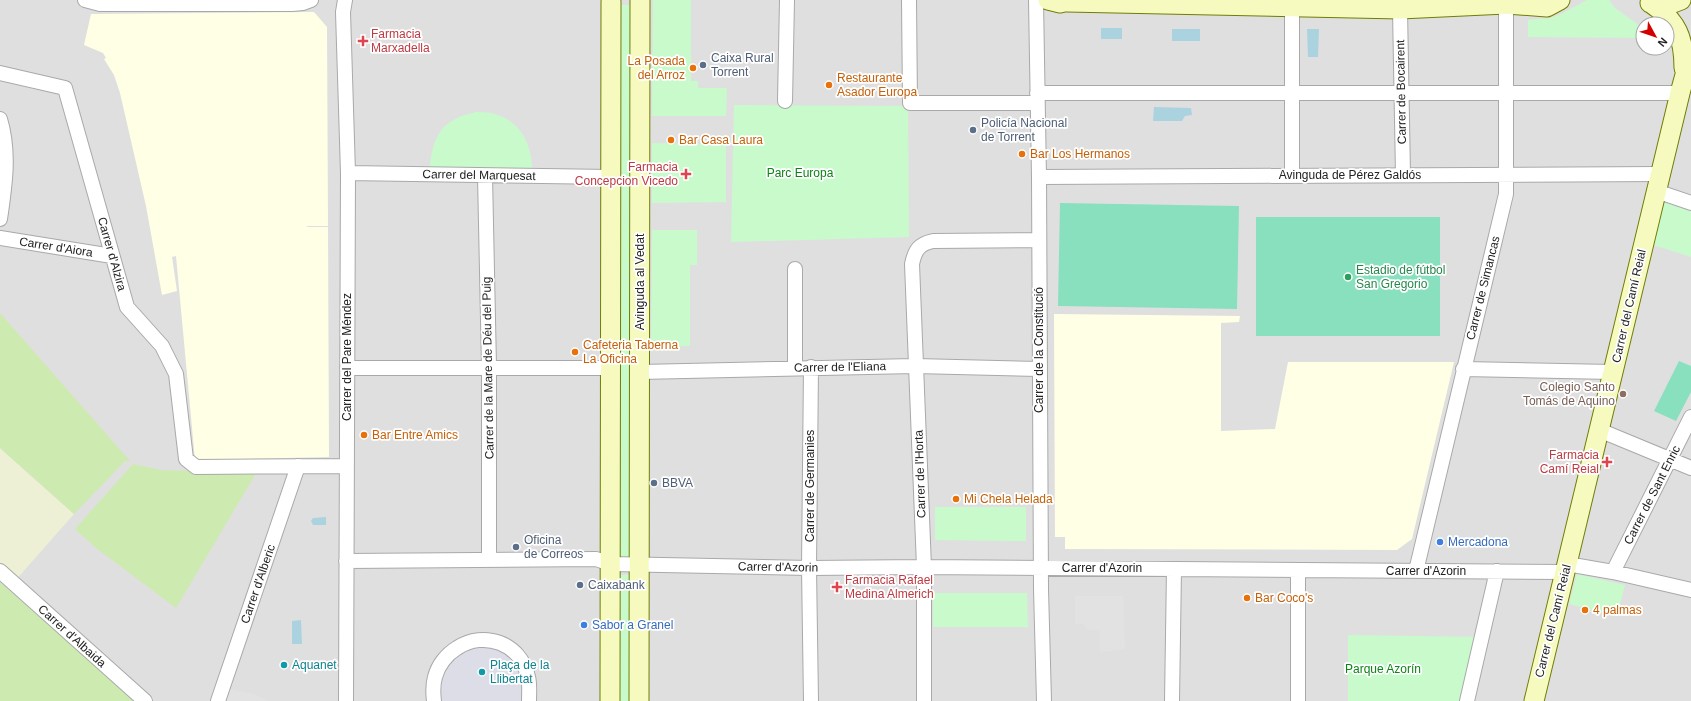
<svg xmlns="http://www.w3.org/2000/svg" width="1691" height="701" viewBox="0 0 1691 701" font-family="Helvetica,sans-serif">
  <rect width="100%" height="100%" fill="#f2efe9"/>
  <path fill="#e0dfdf" fill-rule="evenodd" d="M 0,0 L 1691,0 L 1691,701 L 0,701 ZM 1643,24 L 1667,24 L 1667,48 L 1643,48 Z"/>
  <path fill="#ffffe5" d="M 314,12 L 327,27 L 328,226 L 308,226 L 306,227 L 328,227 L 329,457 L 195,460 L 176,256 L 172,257 L 177,291 L 162,295 L 146,206 L 120,93 L 114,75 L 104,59 L 106,58 L 103,53 L 84,45 L 91,14 Z
    M 1054,314 L 1240,316 L 1239,322 L 1221,323 L 1221,431 L 1275,429 L 1288,362 L 1454,362 L 1412,539 L 1397,550 L 1065,549 L 1065,537 L 1055,537 Z"/>
  <path fill="#eef0d5" d="M 0,448 L 74,514 L 14,582 L 0,569 Z"/>
  <path fill="#cdebb0" d="M 0,313 L 130,461 L 125,461 L 74,514 L 0,448 Z
    M 133,464 L 161,470 L 254,473 L 255,475 L 176,608 L 96,548 L 75,529 Z
    M 0,582 L 134,701 L 0,701 Z"/>
  <path fill="#c8facc" d="M 653,0 L 691,0 L 691,81 L 698,81 L 698,88 L 727,88 L 726,116 L 652,116 Z
    M 1587,0 L 1609,0 L 1615,8 L 1643,28 L 1643,38 L 1528,37 L 1528,20 L 1550,18 L 1561,14 Z
    M 620,5 L 633,5 L 633,558 L 619,558 Z
    M 734,105 L 908,106 L 909,237 L 731,242 Z
    M 476,112 C 516,111 534,140 532,177 L 429,175 C 432,139 438,120 476,112 Z
    M 652,143 L 726,144 L 726,202 L 652,203 Z
    M 1656,191 L 1691,203 L 1691,257 L 1644,242 Z
    M 652,230 L 697,230 L 697,265 L 690,265 L 690,346 L 651,347 Z
    M 935,507 L 1026,507 L 1026,541 L 935,540 Z
    M 1577,574 L 1625,585 L 1617,616 L 1569,604 Z
    M 618,575 L 633,575 L 634,701 L 616,701 Z
    M 933,593 L 1027,593 L 1028,627 L 933,627 Z
    M 1348,635 L 1482,637 L 1467,701 L 1348,701 Z"/>
  <path fill="#88e0be" d="M 1060,203 L 1239,206 L 1237,309 L 1058,306 Z
    M 1256,217 L 1440,217 L 1440,336 L 1256,336 Z
    M 1679,361 L 1691,366 L 1691,392 L 1676,421 L 1654,411 Z"/>
  <path fill="#e2e2e2" d="M 1075,596 L 1123,596 L 1125,649 L 1100,652 L 1099,630 L 1088,630 L 1083,624 L 1075,624 Z
    M 228,689 L 254,694 L 269,701 L 224,701 Z"/>
  <path fill="#dddde8" d="M 477,639 L 515,652 L 529,701 L 434,701 L 441,663 Z"/>
  <path fill="#aad3df" d="M 1101,28 L 1122,28 L 1122,39 L 1101,39 Z
    M 1172,29 L 1200,29 L 1200,41 L 1172,41 Z
    M 1307,29 L 1319,29 L 1318,57 L 1308,57 Z
    M 1154,107 L 1191,108 L 1192,115 L 1185,116 L 1182,121 L 1153,121 Z
    M 326,517 L 326,525 L 313,525 L 311,521 L 313,518 Z
    M 301,620 L 302,644 L 292,644 L 292,621 Z"/>
  <g fill="none" stroke-linecap="round" stroke-linejoin="round">
    <defs>
      <path id="street" d="M 85,0 L 100,4 L 292,4 L 303,3 L 311,0
        M 345,0 L 343,12 L 348,173 L 346,701
        M 909,0 L 910,103 L 1037,103
        M 1036,0 L 1039,177 L 1041,589 L 1044,701
        M 1292,0 L 1292,175
        M 1400,9 L 1403,175
        M 0,73 L 65,88 L 127,307 L 162,346 L 176,374 L 186,459 L 196,467 L 347,466
        M 1037,93 L 1680,93
        M 785,101 L 787,0
        M 0,119 C 10,152 5,185 0,219
        M 348,173 L 611,177
        M 485,176 L 489,367 L 489,560
        M 1039,177 L 1660,174
        M 1656,191 L 1691,203
        M 0,238 L 112,256
        M 811,367 L 809,568 L 811,701
        M 347,368 L 610,368
        M 795,368 L 795,269
        M 1463,369 L 1613,372
        M 640,372 L 915,366 L 1040,369
        M 1599,430 L 1691,468
        M 346,561 L 596,559 L 611,564 L 809,568 L 924,567 L 1565,572
        M 1567,564 L 1613,572 L 1691,590
        M 0,571 L 145,701
        M 1416,571 L 1506,194 L 1506,0
        M 1613,572 L 1691,417
        M 218,701 L 298,466
        M 434,701 C 433,693 433,684 435,677 C 438,665 447,654 457,648 C 484,630 521,643 528,677 C 530,684 529,693 529,701
        M 924,701 L 924,567 L 912,264 C 915,250 919,244 933,241 L 1038,240
        M 1172,701 L 1174,569
        M 1298,701 L 1298,570
        M 1467,701 L 1497,571"/>
      <path id="secondary" d="M 1048,0 L 1060,3 L 1073,0
        M 1067,2 L 1400,9 L 1506,4 L 1547,7 L 1560,0
        M 1650,3 L 1665,6 L 1681,0
        M 1652,4 C 1677,21 1684,38 1684,68
        M 610,701 L 611,2
        M 639,701 L 640,0
        M 1534,701 L 1680,93 L 1691,53"/>
    </defs>
    <use href="#street" stroke="#a9a9a9" stroke-width="16"/>
    <use href="#secondary" stroke="#707d05" stroke-width="21"/>
    <use href="#street" stroke="#fff" stroke-width="14"/>
    <use href="#secondary" stroke="#f7fabf" stroke-width="19"/>
  </g>
  <g fill="#e0444e" stroke="#fff" stroke-width="1.5">
    <path d="M361 35h4v4h4v4h-4v4h-4v-4h-4v-4h4z"/>
    <path d="M684 168h4v4h4v4h-4v4h-4v-4h-4v-4h4z"/>
    <path d="M1605 456h4v4h4v4h-4v4h-4v-4h-4v-4h4z"/>
    <path d="M835 581h4v4h4v4h-4v4h-4v-4h-4v-4h4z"/>
  </g>
  <g fill="#5c6f8a" stroke="#fff" stroke-width="1.5">
    <circle cx="703" cy="65" r="4"/>
    <circle cx="973" cy="130" r="4"/>
    <circle cx="654" cy="483" r="4"/>
    <circle cx="516" cy="547" r="4"/>
    <circle cx="580" cy="585" r="4"/>
  </g>
  <g fill="#e8710a" stroke="#fff" stroke-width="1.5">
    <circle cx="693" cy="68" r="4"/>
    <circle cx="829" cy="85" r="4"/>
    <circle cx="671" cy="140" r="4"/>
    <circle cx="1022" cy="154" r="4"/>
    <circle cx="575" cy="352" r="4"/>
    <circle cx="364" cy="435" r="4"/>
    <circle cx="956" cy="499" r="4"/>
    <circle cx="1247" cy="598" r="4"/>
    <circle cx="1585" cy="610" r="4"/>
  </g>
  <circle fill="#2e9e5b" stroke="#fff" stroke-width="1.5" cx="1348" cy="277" r="4"/>
  <circle fill="#8d6e63" stroke="#fff" stroke-width="1.5" cx="1623" cy="394" r="4"/>
  <g fill="#3f7fe0" stroke="#fff" stroke-width="1.5">
    <circle cx="1440" cy="542" r="4"/>
    <circle cx="584" cy="625" r="4"/>
  </g>
  <g fill="#0f9aa8" stroke="#fff" stroke-width="1.5">
    <circle cx="284" cy="665" r="4"/>
    <circle cx="482" cy="672" r="4"/>
  </g>
  <g text-anchor="middle" dominant-baseline="central" stroke-width="3.5" stroke-linejoin="round" paint-order="stroke">
    <g font-size="12" fill="#be3a42" stroke="#fff" text-anchor="start">
      <text x="371" y="34">Farmacia<tspan x="371" dy="14">Marxadella</tspan></text>
      <text x="678" y="167" text-anchor="end">Farmacia<tspan x="678" dy="14">Concepcion Vicedo</tspan></text>
      <text x="1599" y="455" text-anchor="end">Farmacia<tspan x="1599" dy="14">Camí Reial</tspan></text>
      <text x="845" y="580">Farmacia Rafael<tspan x="845" dy="14">Medina Almerich</tspan></text>
    </g>
    <g font-size="12" fill="#4e5e75" stroke="#fff" text-anchor="start">
      <text x="711" y="58">Caixa Rural<tspan x="711" dy="14">Torrent</tspan></text>
      <text x="981" y="123">Policía Nacional<tspan x="981" dy="14">de Torrent</tspan></text>
      <text x="662" y="483">BBVA</text>
      <text x="524" y="540">Oficina<tspan x="524" dy="14">de Correos</tspan></text>
      <text x="588" y="585">Caixabank</text>
    </g>
    <g font-size="12" fill="#c56008" stroke="#fff" text-anchor="start">
      <text x="685" y="61" text-anchor="end">La Posada<tspan x="685" dy="14">del Arroz</tspan></text>
      <text x="837" y="78">Restaurante<tspan x="837" dy="14">Asador Europa</tspan></text>
      <text x="679" y="140">Bar Casa Laura</text>
      <text x="1030" y="154">Bar Los Hermanos</text>
      <text x="583" y="345">Cafeteria Taberna<tspan x="583" dy="14">La Oficina</tspan></text>
      <text x="372" y="435">Bar Entre Amics</text>
      <text x="964" y="499">Mi Chela Helada</text>
      <text x="1255" y="598">Bar Coco's</text>
      <text x="1593" y="610">4 palmas</text>
    </g>
    <g font-size="12" fill="#222" stroke="#fff">
      <text transform="translate(1401 92) rotate(-91)">Carrer de Bocairent</text>
      <text transform="translate(479 175) rotate(1)">Carrer del Marquesat</text>
      <text x="1350" y="175">Avinguda de Pérez Galdós</text>
      <text transform="translate(56 247) rotate(9)">Carrer d'Aiora</text>
      <text transform="translate(112 254) rotate(74)">Carrer d'Alzira</text>
      <text transform="translate(640 282) rotate(-90)">Avinguda al Vedat</text>
      <text transform="translate(1483 288) rotate(-76)">Carrer de Simancas</text>
      <text transform="translate(1629 306) rotate(-77)">Carrer del Camí Reial</text>
      <text transform="translate(1039 350) rotate(-90)">Carrer de la Constitució</text>
      <text transform="translate(347 357) rotate(-90)">Carrer del Pare Méndez</text>
      <text transform="translate(840 367) rotate(-1)">Carrer de l'Eliana</text>
      <text transform="translate(488 368) rotate(-91)">Carrer de la Mare de Déu del Puig</text>
      <text transform="translate(920 474) rotate(-92)">Carrer de l'Horta</text>
      <text transform="translate(810 486) rotate(-90)">Carrer de Germanies</text>
      <text transform="translate(1652 495) rotate(-63)">Carrer de Sant Enric</text>
      <text transform="translate(778 567) rotate(1)">Carrer d'Azorin</text>
      <text x="1102" y="568">Carrer d'Azorin</text>
      <text x="1426" y="571">Carrer d'Azorin</text>
      <text transform="translate(258 584) rotate(-71)">Carrer d'Alberic</text>
      <text transform="translate(1553 621) rotate(-76)">Carrer del Camí Reial</text>
      <text transform="translate(72 636) rotate(42)">Carrer d'Albaida</text>
    </g>
    <g font-size="12" fill="#0c8416" stroke="#fff">
      <text x="800" y="173">Parc Europa</text>
      <text x="1383" y="669">Parque Azorín</text>
    </g>
    <g font-size="12" fill="#27864d" stroke="#fff" text-anchor="start">
      <text x="1356" y="270">Estadio de fútbol<tspan x="1356" dy="14">San Gregorio</tspan></text>
    </g>
    <g font-size="12" fill="#785e54" stroke="#fff" text-anchor="end">
      <text x="1615" y="387">Colegio Santo<tspan x="1615" dy="14">Tomás de Aquino</tspan></text>
    </g>
    <g font-size="12" fill="#366cbe" stroke="#fff" text-anchor="start">
      <text x="1448" y="542">Mercadona</text>
      <text x="592" y="625">Sabor a Granel</text>
    </g>
    <g font-size="12" fill="#0d838f" stroke="#fff" text-anchor="start">
      <text x="292" y="665">Aquanet</text>
      <text x="490" y="665">Plaça de la<tspan x="490" dy="14">Llibertat</tspan></text>
    </g>
  </g>
  <g transform="translate(1655 36) rotate(130)"><circle r="19" fill="#ffffff" stroke="#a7a7a7"/>
  <path d="M0-3L7 15L0 10L-7 15Z" fill="#d40000"/>
  <text y="-6" font-size="11" font-weight="bold" text-anchor="middle" fill="#222222">N</text>
  </g>
</svg>
